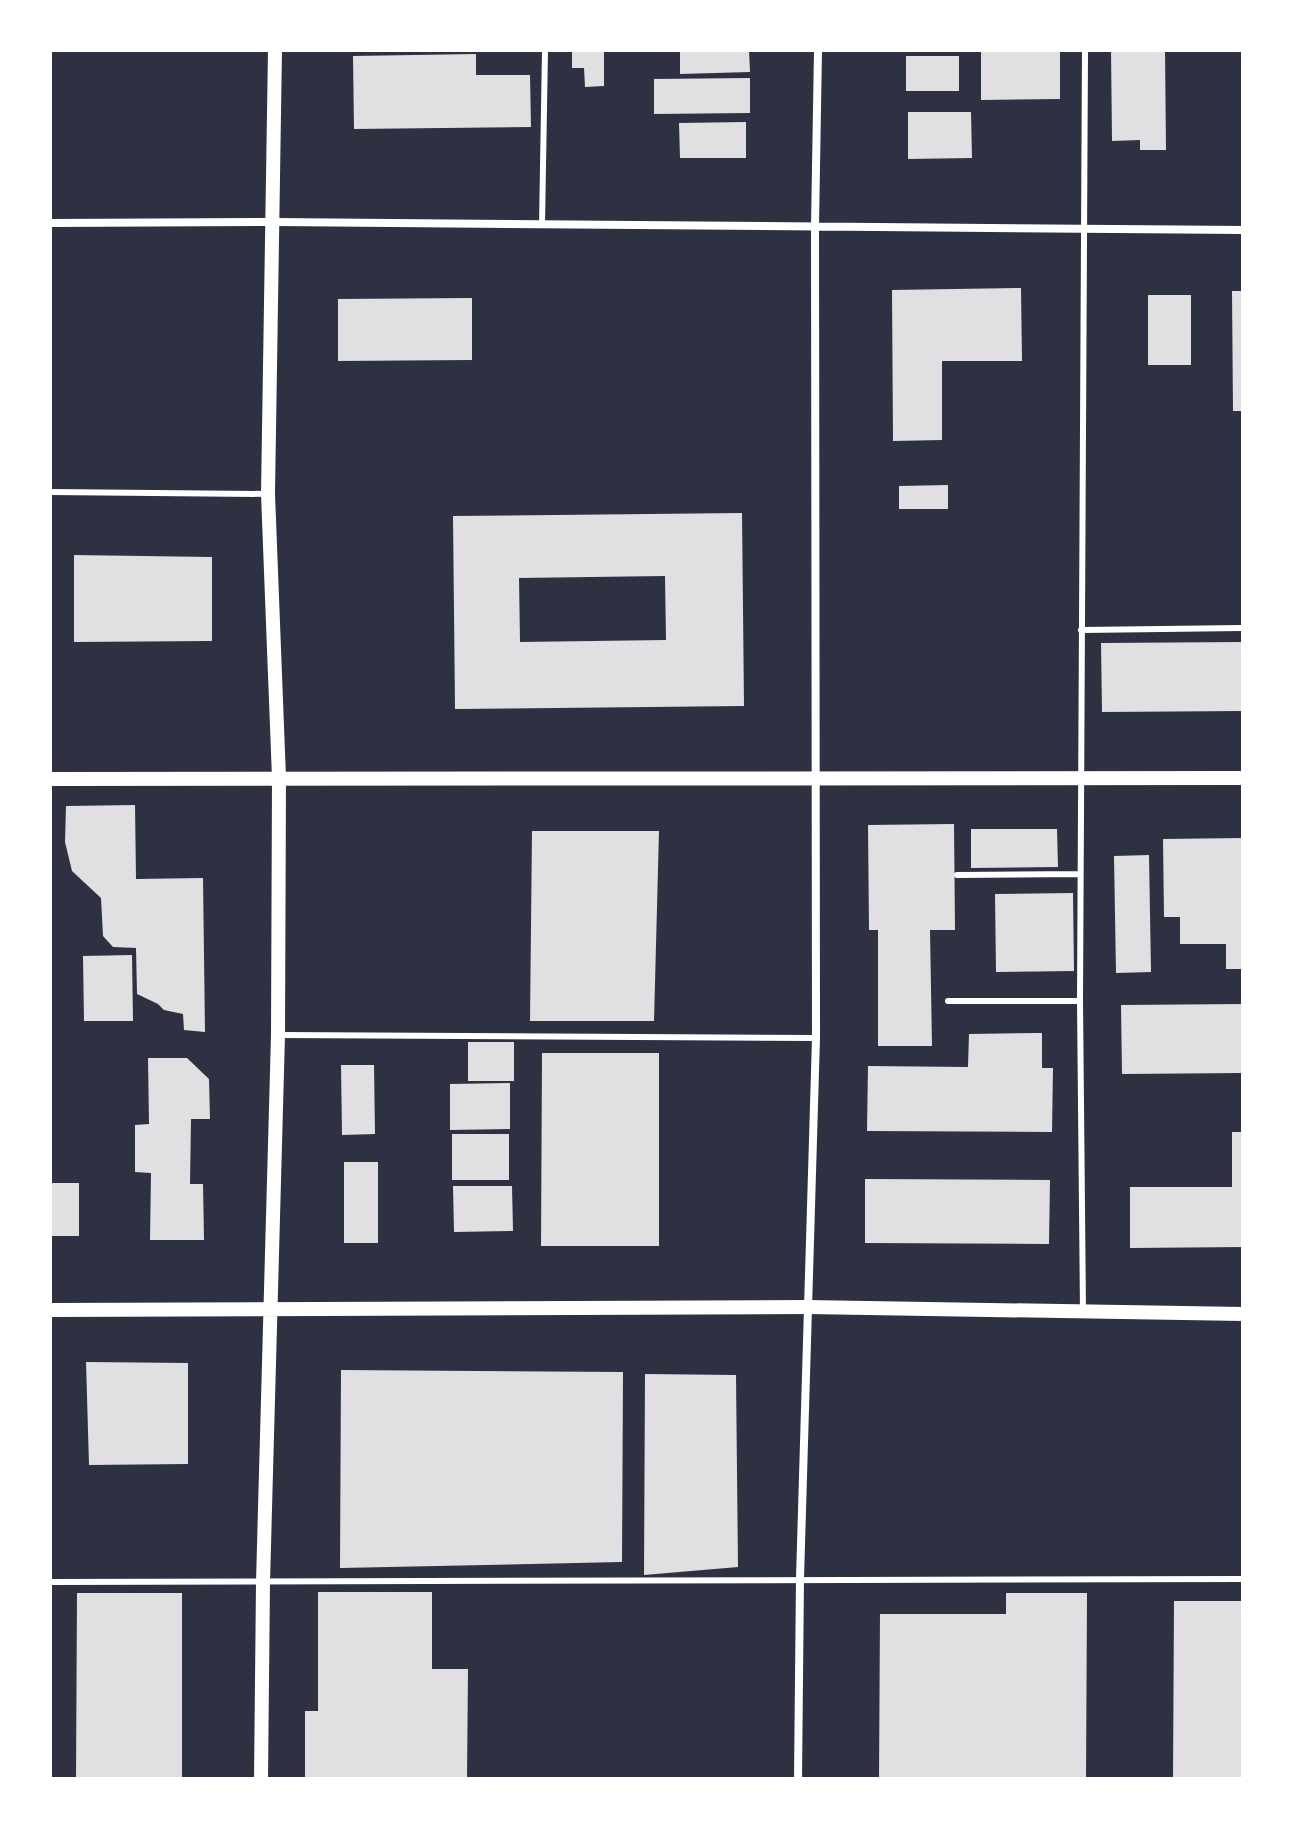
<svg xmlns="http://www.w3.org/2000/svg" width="1293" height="1829" viewBox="0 0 1293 1829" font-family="Manrope,sans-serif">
  <rect width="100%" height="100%" fill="#2d3142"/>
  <path fill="#e0e0e3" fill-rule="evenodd" d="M 572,50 L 604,50 L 604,86 L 585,87 L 584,68 L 572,68 Z
    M 680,50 L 749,50 L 750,72 L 680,74 Z
    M 981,50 L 1060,50 L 1060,99 L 981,100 Z
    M 1111,50 L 1165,50 L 1166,150 L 1140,150 L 1140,140 L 1112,141 Z
    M 476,54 L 476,75 L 530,75 L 531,127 L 354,129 L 353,56 Z
    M 906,56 L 959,56 L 959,91 L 906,91 Z
    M 750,78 L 750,113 L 654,114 L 654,79 Z
    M 908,112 L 971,112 L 972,158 L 908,159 Z
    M 746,122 L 746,158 L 680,158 L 679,123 Z
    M 1021,288 L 1022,361 L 942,361 L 942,440 L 893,441 L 892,290 Z
    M 1232,291 L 1243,291 L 1243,411 L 1233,411 Z
    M 1148,295 L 1191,295 L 1191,365 L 1148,365 Z
    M 472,298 L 472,360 L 338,361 L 338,299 Z
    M 948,485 L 948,509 L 899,509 L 899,486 Z
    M 742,513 L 744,706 L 455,709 L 453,516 ZM 665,576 L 666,640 L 520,642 L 519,578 Z
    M 74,555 L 212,557 L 212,641 L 74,642 Z
    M 1243,642 L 1243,711 L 1102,712 L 1101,643 Z
    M 135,805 L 136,879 L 203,878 L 205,1032 L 184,1030 L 183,1014 L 164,1010 L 158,1004 L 137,994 L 136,948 L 113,947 L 103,936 L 101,898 L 72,871 L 65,842 L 66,806 Z
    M 954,824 L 955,930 L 930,930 L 932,1046 L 878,1046 L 878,930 L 869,930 L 868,825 Z
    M 971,829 L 1057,829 L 1058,867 L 971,868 Z
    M 532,831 L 659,831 L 654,1021 L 530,1021 Z
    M 1243,838 L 1243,969 L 1226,969 L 1226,944 L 1180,944 L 1180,917 L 1164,917 L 1163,839 Z
    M 1149,855 L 1151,972 L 1116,973 L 1114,856 Z
    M 1073,893 L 1074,971 L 996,972 L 995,894 Z
    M 132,955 L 133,1021 L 84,1021 L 83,956 Z
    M 1243,1004 L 1243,1073 L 1122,1074 L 1121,1005 Z
    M 1042,1033 L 1042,1068 L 1053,1068 L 1052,1132 L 867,1131 L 868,1066 L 968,1067 L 969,1034 Z
    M 468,1042 L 514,1042 L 514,1081 L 468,1081 Z
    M 542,1053 L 659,1053 L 659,1246 L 541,1246 Z
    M 148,1058 L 187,1058 L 209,1079 L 210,1119 L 191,1119 L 190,1184 L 203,1184 L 204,1240 L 150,1240 L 151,1173 L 135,1172 L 135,1125 L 149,1124 Z
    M 341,1065 L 374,1065 L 375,1134 L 342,1135 Z
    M 510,1083 L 510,1129 L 450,1130 L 450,1084 Z
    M 1232,1132 L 1243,1132 L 1243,1247 L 1130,1248 L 1130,1187 L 1232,1187 Z
    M 452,1134 L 509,1134 L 509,1180 L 452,1180 Z
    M 344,1162 L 378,1162 L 378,1243 L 344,1243 Z
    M 865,1179 L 1050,1180 L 1049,1244 L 865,1243 Z
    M 50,1183 L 79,1183 L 79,1236 L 50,1236 Z
    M 453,1186 L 512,1186 L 513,1231 L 454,1232 Z
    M 86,1362 L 188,1363 L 188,1464 L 89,1465 Z
    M 341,1370 L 623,1372 L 622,1562 L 340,1568 Z
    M 645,1374 L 736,1375 L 738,1567 L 644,1575 Z
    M 318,1592 L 432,1592 L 432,1669 L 468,1669 L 467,1779 L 305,1779 L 305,1711 L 318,1711 Z
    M 77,1593 L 182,1593 L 182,1779 L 76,1779 Z
    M 1006,1593 L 1087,1593 L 1086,1779 L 879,1779 L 880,1614 L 1006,1614 Z
    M 1174,1601 L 1243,1601 L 1243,1779 L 1173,1779 Z"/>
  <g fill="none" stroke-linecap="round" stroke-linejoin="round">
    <path stroke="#fff" stroke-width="6" d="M 542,225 L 545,50
      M 50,492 L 268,494
      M 1081,630 L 1243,628
      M 957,875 L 1080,874
      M 948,1001 L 1080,1001
      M 279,1035 L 816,1038
      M 1083,1312 L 1080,1001 L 1085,50
      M 50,1582 L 1243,1579"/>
    <path stroke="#fff" stroke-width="8" d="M 50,223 L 274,222 L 1243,230
      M 798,1779 L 800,1578 L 816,1038 L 815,226 L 818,50"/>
    <path stroke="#fff" stroke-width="14" d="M 50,779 L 1243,778
      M 50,1310 L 807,1307 L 1243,1314
      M 261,1779 L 263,1582 L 278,1035 L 279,778 L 268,494 L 275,50"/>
  </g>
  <rect width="1293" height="1829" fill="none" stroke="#ffffff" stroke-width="104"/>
</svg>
